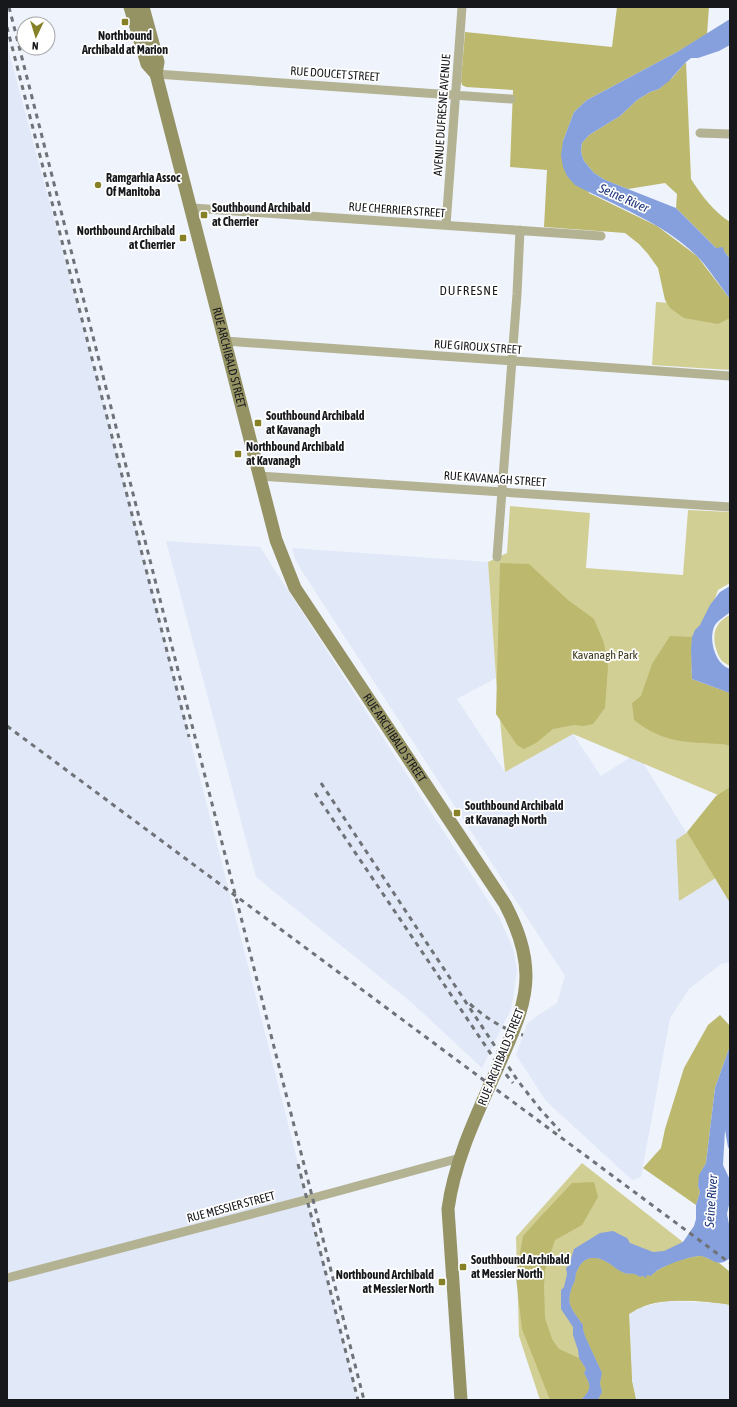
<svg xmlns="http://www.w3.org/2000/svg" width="737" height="1407" viewBox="0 0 737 1407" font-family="'Asap Condensed',sans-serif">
  <rect width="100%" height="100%" fill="#eff3fc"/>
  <path fill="#e1e8f7" d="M 7,45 L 102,397 L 229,891 L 358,1400 L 7,1400 Z
    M 166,541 L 260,547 L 500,919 L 513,949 L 517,970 L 514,993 L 511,1009 L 482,1068 L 411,1002 L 256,877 Z
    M 292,548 L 488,562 L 496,678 L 457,699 L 505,772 L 573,734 L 601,776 L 637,753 L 730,903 L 730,962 L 721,964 L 689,989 L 670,1018 L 641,1177 L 632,1180 L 546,1101 L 516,1055 L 527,1024 L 534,1018 L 557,1003 L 565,976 L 300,568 L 295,558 Z
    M 668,1301 L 719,1303 L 730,1305 L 730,1400 L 636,1400 L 632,1381 L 629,1314 L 641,1307 Z"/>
  <path fill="#d2cf95" d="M 656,302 L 730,307 L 730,370 L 652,365 Z
    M 510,506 L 590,513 L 586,568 L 683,575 L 688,510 L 730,512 L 730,583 L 718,590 L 687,680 L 730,693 L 730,800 L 573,734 L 505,772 L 496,678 L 488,562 L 507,553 Z
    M 730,615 L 730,666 C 727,664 724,663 722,661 C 715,652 711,634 718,625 C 720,621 726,617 730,615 Z
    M 730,803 L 730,869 L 679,901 L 676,840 Z
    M 582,1163 L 683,1242 L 719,1263 L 730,1272 L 730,1305 C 707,1301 661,1297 640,1308 C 636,1309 633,1312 629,1314 L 632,1381 L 636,1400 L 540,1400 L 519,1336 L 516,1237 Z"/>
  <path fill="#bcb86e" d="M 617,7 L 709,7 L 707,34 L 677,52 L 587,100 L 574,112 L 563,141 L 589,193 L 657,226 L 697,256 L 730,299 L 730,318 L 718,324 L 684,318 L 670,308 L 665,300 L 658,268 L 648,254 L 639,244 L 625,233 L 544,227 L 547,170 L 510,167 L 513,90 L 466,87 L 462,85 L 461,81 L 465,32 L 612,47 Z
    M 686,62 L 691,179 C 701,195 714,212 730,222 L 730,259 L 724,251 L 716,248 L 676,208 L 677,194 L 665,183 L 628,189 L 605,180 L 594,173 L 584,161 L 582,156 L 581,150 L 582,143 L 589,135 L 620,116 L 637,100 L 650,92 L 659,89 L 673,77 Z
    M 500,563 L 529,564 L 568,600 L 594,619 L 604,643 L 608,666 L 605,708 L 593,724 L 584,726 L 574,725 L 553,729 L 536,743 L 524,749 L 517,745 L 496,714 Z
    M 670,636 L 692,637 L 691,649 L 692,679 L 730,693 L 730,746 L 723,744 C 688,742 664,744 634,720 L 632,703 L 641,696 L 652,664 Z
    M 730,787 L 730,903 L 687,832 L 716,796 Z
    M 720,1015 L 730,1026 L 730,1046 L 715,1088 L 706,1163 L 702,1170 L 698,1186 L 700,1192 L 696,1205 L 643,1168 L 661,1148 L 665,1129 L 684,1068 L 708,1025 Z
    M 594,1182 L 598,1197 L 582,1225 L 555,1240 L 545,1270 L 544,1287 L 545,1318 L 552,1339 L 559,1349 L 579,1358 L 586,1369 L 584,1373 C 591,1386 592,1389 581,1400 L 550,1400 L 522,1329 L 516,1277 L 523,1236 L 541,1216 L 572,1183 Z
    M 701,1256 L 719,1263 L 730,1272 L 730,1305 C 707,1301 661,1297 640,1308 C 636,1309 633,1312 629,1314 L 632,1381 L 636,1400 L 598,1400 L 602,1392 L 600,1383 L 602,1373 L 585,1336 L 583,1329 L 583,1325 C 579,1319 572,1311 570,1304 C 568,1296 572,1287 575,1280 C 576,1277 575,1274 577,1271 C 580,1263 586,1257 595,1258 C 605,1258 614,1268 622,1272 C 629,1276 632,1271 640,1277 L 647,1275 L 651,1276 C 664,1264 684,1258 701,1256 Z"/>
  <path fill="#85a0dd" d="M 730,19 L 730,45 L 719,51 L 698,58 L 691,58 L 686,62 L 669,81 L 659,89 L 650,92 L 637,100 L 620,116 L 589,135 L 582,143 L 581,150 L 582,156 L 584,161 L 594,173 L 605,180 L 676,208 L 716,248 L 723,247 L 724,251 L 730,259 L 730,299 C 720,286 708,267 696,255 C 663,223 616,206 575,185 L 567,176 L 563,167 L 561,155 L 563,141 L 574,112 L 587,100 L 677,52 Z
    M 730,586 L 730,612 C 726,616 718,620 715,625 C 709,636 713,655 722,664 C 724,666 727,668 730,669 L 730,693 L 692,679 L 691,649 L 692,637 L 695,630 L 700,625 L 710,605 L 720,592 Z
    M 730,1046 L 730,1150 L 728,1147 L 725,1130 L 723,1165 L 730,1180 L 730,1200 L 727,1214 L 730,1229 L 730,1258 C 717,1269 713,1258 701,1256 C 693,1255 665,1265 658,1270 C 656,1271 653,1274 651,1276 L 647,1275 L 646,1278 L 643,1276 L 640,1277 C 632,1271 630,1276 622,1272 C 614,1268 605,1258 595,1258 C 586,1257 580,1263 577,1271 C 575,1274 576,1277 575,1280 C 572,1287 568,1296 570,1304 C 572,1311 579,1319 583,1325 L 583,1329 L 585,1336 L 602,1373 L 600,1383 L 602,1392 L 598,1400 L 581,1400 C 592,1389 591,1386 584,1373 L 586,1369 L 579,1358 L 578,1350 L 573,1335 L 573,1327 L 561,1309 L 561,1290 L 564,1287 L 567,1274 L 566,1268 L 569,1265 L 574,1249 L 600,1233 L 613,1231 L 627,1238 L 630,1243 L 653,1252 L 664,1251 L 683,1242 L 694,1226 L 696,1219 L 696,1205 L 700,1192 L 698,1186 L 699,1175 L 706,1163 L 715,1088 Z"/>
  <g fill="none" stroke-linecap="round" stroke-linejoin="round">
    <path stroke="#b3b293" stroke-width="9" d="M 156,74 L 511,99
      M 700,133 L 730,134
      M 192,208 L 601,236
      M 446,225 L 462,7
      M 225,341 L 730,376
      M 259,476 L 730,507
      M 497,557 L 517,294 L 520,230
      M 7,1278 L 313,1198 L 460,1158"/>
    <g stroke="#959264" stroke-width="13">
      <path d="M 130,7 L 147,64 L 156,74"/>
      <path id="s1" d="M 143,7 L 158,62 L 156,74 L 276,540 L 295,588 L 505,904 C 517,927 526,950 526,976 C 526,1006 512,1034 501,1060 C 480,1108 455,1157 448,1209 L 461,1400"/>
    </g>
    <path stroke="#6f7277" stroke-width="3" stroke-dasharray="5 5" stroke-linecap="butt" d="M 9,7 L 364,1400
      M 7,27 L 189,737
      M 7,726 L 730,1263
      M 321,783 L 518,1081 L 540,1109 L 560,1131
      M 315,793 L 499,1066 L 513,1083
      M 470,1004 C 486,1018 503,1029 523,1035
      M 298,1164 L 358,1400"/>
  </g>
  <g fill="#868027" stroke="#fff" stroke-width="1.5">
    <rect x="121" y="18" width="8" height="8" rx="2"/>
    <circle cx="98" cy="185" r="4"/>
    <rect x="200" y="211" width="8" height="8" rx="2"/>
    <rect x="179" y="234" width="8" height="8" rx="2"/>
    <rect x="254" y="419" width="8" height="8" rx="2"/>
    <rect x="234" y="450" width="8" height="8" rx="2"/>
    <rect x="453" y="809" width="8" height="8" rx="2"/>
    <rect x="459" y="1263" width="8" height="8" rx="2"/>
    <rect x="438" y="1278" width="8" height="8" rx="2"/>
  </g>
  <g text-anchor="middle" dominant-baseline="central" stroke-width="3.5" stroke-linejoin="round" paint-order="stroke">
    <g font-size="12" font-weight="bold" fill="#17181b" stroke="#fff" text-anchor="start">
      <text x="125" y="36" text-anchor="middle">Northbound<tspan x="125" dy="14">Archibald at Marion</tspan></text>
      <text x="106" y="178">Ramgarhia Assoc<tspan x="106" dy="14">Of Manitoba</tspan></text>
      <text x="212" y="208">Southbound Archibald<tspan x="212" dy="14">at Cherrier</tspan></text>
      <text x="175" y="231" text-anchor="end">Northbound Archibald<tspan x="175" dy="14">at Cherrier</tspan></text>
      <text x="266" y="416">Southbound Archibald<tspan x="266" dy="14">at Kavanagh</tspan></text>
      <text x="246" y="447">Northbound Archibald<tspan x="246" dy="14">at Kavanagh</tspan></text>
      <text x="465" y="806">Southbound Archibald<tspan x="465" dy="14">at Kavanagh North</tspan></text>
      <text x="471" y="1260">Southbound Archibald<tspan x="471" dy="14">at Messier North</tspan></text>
      <text x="434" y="1275" text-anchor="end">Northbound Archibald<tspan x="434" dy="14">at Messier North</tspan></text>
    </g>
    <g font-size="12" fill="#17181b" stroke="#fff">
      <text transform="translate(335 74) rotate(4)">RUE DOUCET STREET</text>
      <text transform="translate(442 115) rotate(-86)">AVENUE DUFRESNE AVENUE</text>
      <text transform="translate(397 210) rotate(4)">RUE CHERRIER STREET</text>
      <text transform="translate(478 347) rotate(4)">RUE GIROUX STREET</text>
      <text stroke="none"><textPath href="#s1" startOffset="362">RUE ARCHIBALD STREET</textPath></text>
      <text transform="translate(495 479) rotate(4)">RUE KAVANAGH STREET</text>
      <text stroke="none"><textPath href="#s1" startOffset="782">RUE ARCHIBALD STREET</textPath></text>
      <text transform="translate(501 1057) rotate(-68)">RUE ARCHIBALD STREET</text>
      <text transform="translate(231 1207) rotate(-15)">RUE MESSIER STREET</text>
    </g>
    <g font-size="12" fill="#3a3717" stroke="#fff">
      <text x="605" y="655">Kavanagh Park</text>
    </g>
    <g font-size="13" font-style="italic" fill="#1c337a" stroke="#fff">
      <text transform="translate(624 198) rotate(24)">Seine River</text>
      <text transform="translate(711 1201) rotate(-86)">Seine River</text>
    </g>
    <g font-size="13" letter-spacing="1" fill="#17181b" stroke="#fff">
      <text x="469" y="290">DUFRESNE</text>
    </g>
  </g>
  <rect width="737" height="1407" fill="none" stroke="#17181b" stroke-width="16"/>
  <g transform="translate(36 36) rotate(184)"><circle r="19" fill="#ffffff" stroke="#a2a3a4"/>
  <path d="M0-3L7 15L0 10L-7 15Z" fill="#868027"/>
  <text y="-6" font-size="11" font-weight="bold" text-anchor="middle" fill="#17181b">N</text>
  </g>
</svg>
